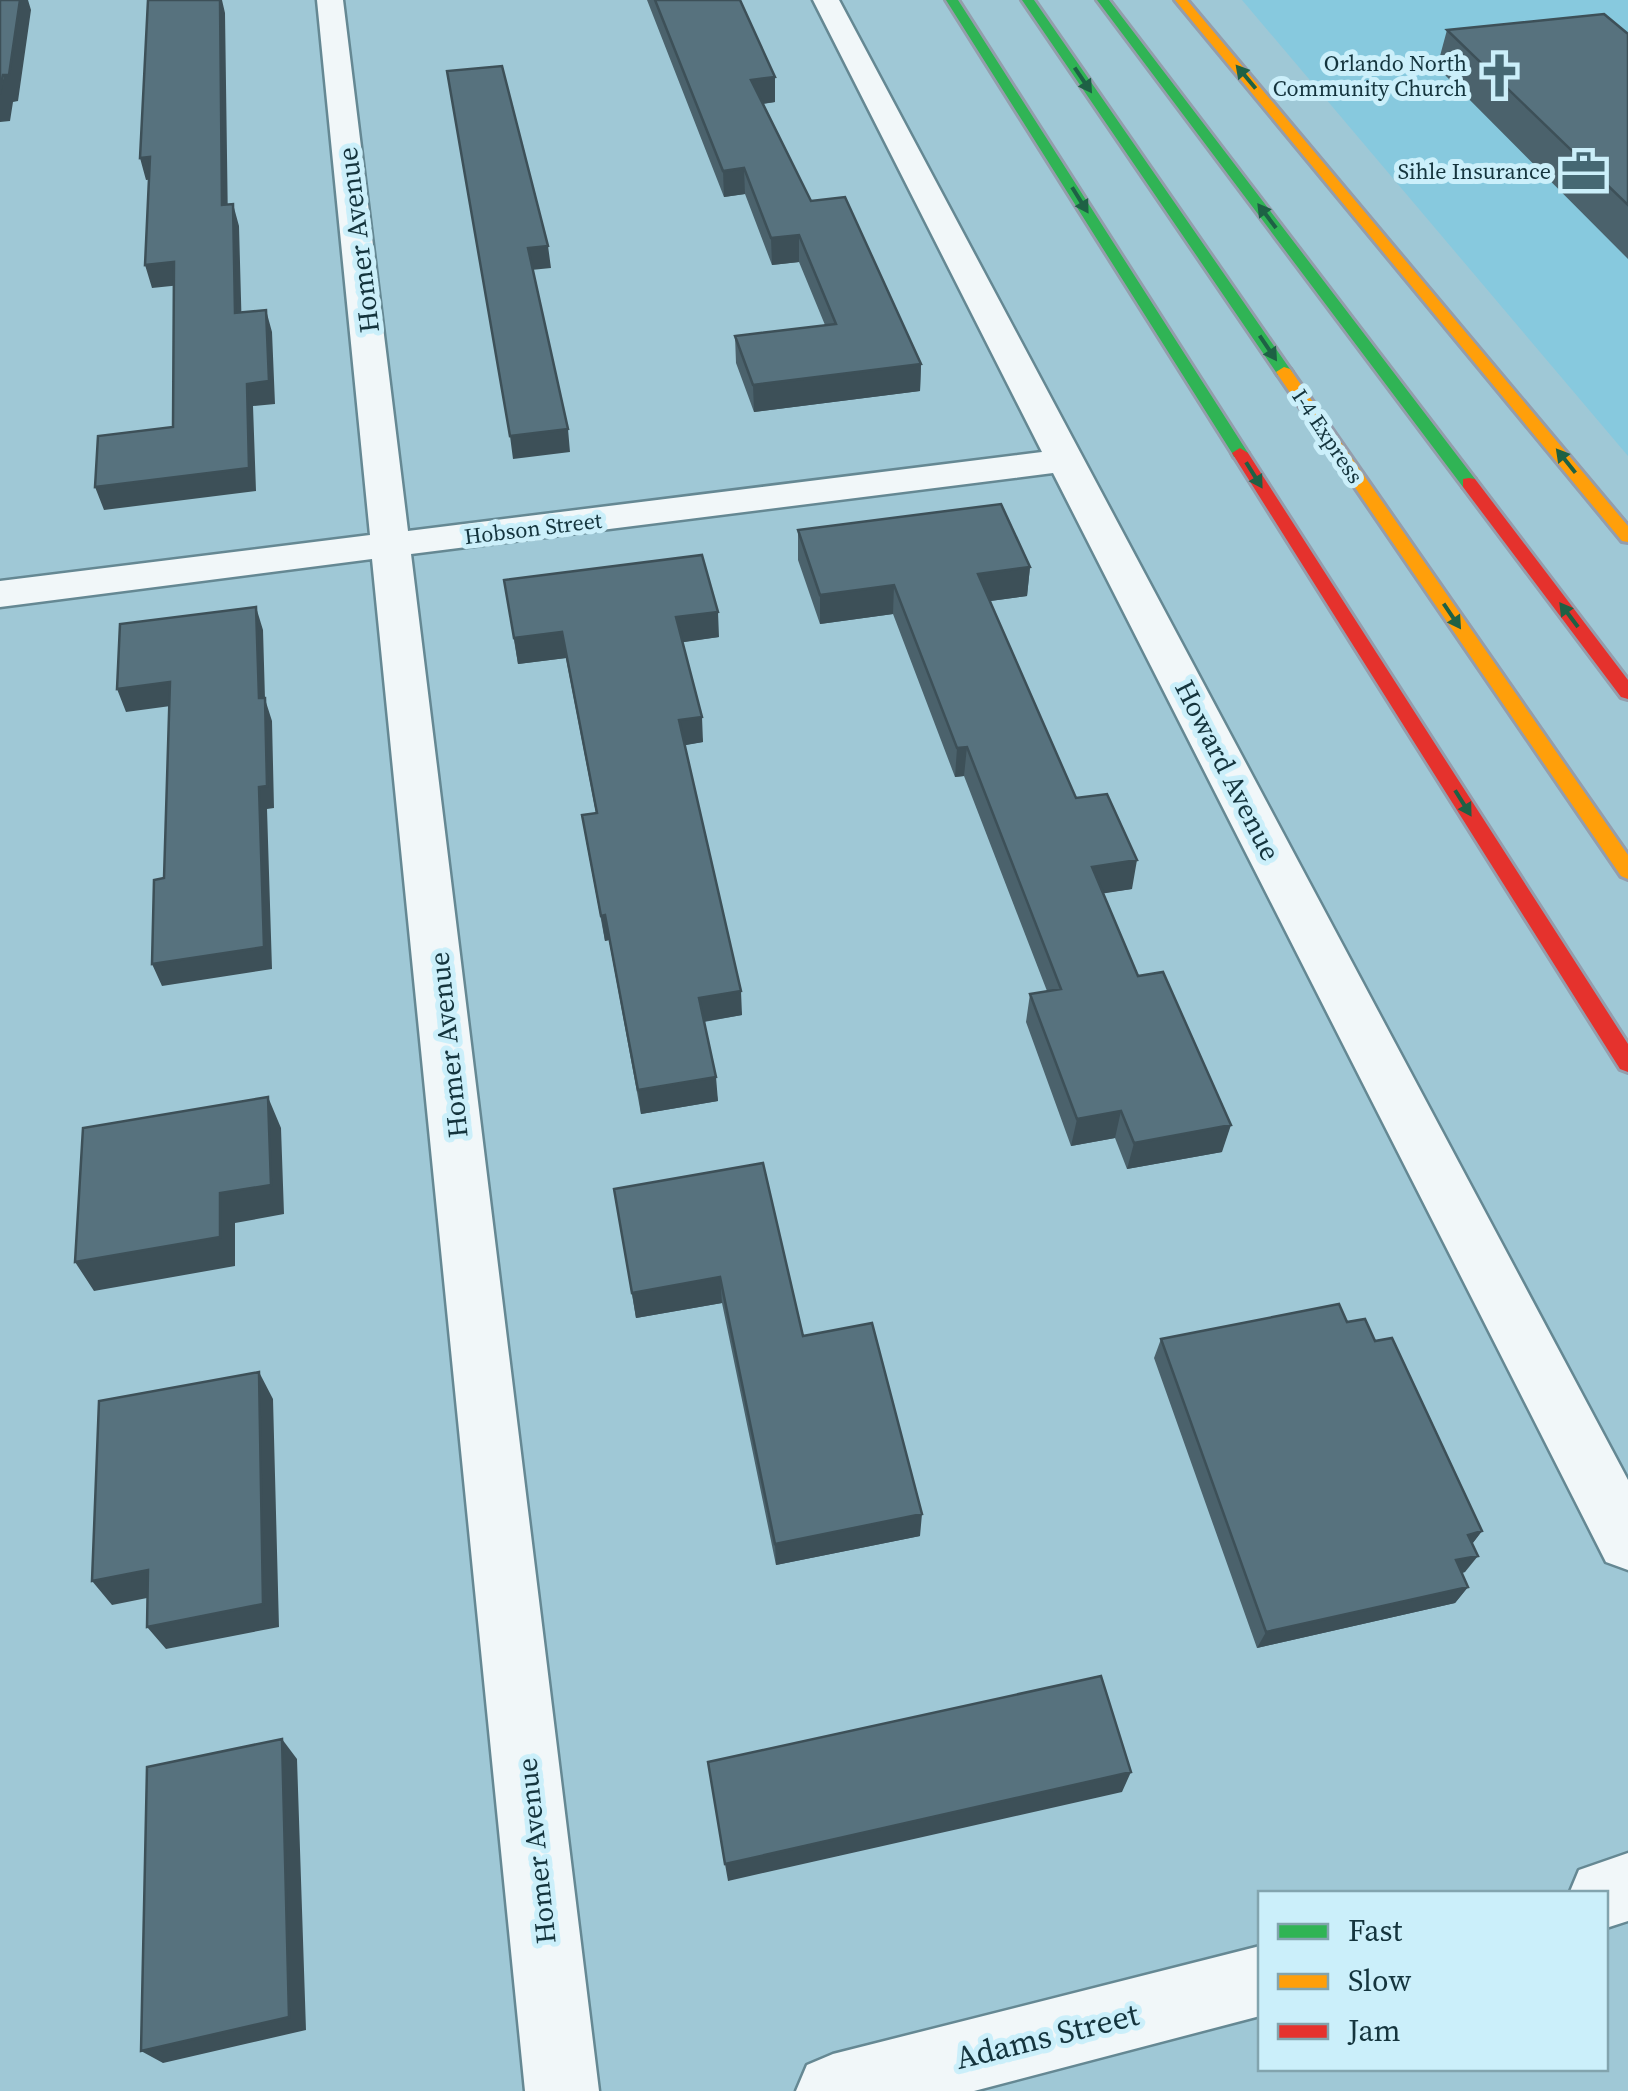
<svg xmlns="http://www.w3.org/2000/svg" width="1628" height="2091" viewBox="0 0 1628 2091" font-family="'Source Serif 4',serif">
  <rect width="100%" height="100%" fill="#9fc8d6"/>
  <path fill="#87c9de" d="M 1242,0 L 1628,0 L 1628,456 Z"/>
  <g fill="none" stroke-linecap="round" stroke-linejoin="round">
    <defs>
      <path id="street" d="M 317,0 L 343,0 L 408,531 L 1042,452 L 813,0 L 839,0 L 1628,1480 L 1628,1570 L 1606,1562 L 1053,473 L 411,554 L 599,2091 L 525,2091 L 372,559 L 0,607 L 0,581 L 370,535 Z
        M 1628,1853 L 1628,1921 L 1606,1928 L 1606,1894 L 1569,1894 L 1579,1870 Z
        M 1260,1946 L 1260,2016 L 974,2091 L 796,2091 L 807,2065 L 833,2054 Z"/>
      <path id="fast" d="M 946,0 L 958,0 L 1248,453 L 1246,457 L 1234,457 L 1232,453 Z
        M 1022,0 L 1034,0 L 1292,372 L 1290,375 L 1278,375 Z
        M 1097,0 L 1109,0 L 1475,479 L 1475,487 L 1463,487 Z"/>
      <path id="slow" d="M 1175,0 L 1187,0 L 1628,526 L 1628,542 L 1622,541 Z
        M 1284,367 L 1290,369 L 1628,855 L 1628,879 L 1621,876 L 1276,372 Z"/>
      <path id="jam" d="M 1240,448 L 1248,453 L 1628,1044 L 1628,1072 L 1620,1069 L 1232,453 Z
        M 1469,478 L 1475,479 L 1628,680 L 1628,699 L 1621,697 L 1463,487 L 1463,479 Z"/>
    </defs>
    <use href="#street" stroke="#658893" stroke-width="5"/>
    <use href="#fast" stroke="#949dac" stroke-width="6"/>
    <use href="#slow" stroke="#949dac" stroke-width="6"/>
    <use href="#jam" stroke="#949dac" stroke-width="6"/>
    <use href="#street" fill="#f1f7f9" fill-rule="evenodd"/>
    <use href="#fast" fill="#30b455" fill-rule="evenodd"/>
    <use href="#slow" fill="#ff9f0a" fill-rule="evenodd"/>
    <use href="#jam" fill="#e5322d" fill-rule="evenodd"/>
  </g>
  <path fill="#4b626c" d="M 647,0 L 740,0 L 775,77 L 775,102 L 763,104 L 811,201 L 921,364 L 920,391 L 754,412 L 736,363 L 735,336 L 825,325 L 799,262 L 772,265 L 745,194 L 724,197 Z
    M 1447,30 L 1628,34 L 1628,259 L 1437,67 Z
    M 798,530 L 1030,567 L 1027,596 L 990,601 L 1076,798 L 1132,889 L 1103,893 L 1138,976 L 1222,1152 L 1127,1169 L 1115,1138 L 1071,1146 L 1026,1022 L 1030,994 L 1047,991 L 964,776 L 955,777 L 893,614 L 820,624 L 798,560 Z
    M 504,580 L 719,637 L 682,642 L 703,742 L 684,745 L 742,1015 L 704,1022 L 718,1101 L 641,1114 L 609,940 L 605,941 L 586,840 L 582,815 L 596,813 L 566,658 L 518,664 Z
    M 614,1189 L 803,1336 L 920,1536 L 776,1565 L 722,1303 L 636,1318 Z
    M 1347,1322 L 1375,1341 L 1482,1531 L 1472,1544 L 1465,1572 L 1462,1573 L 1468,1587 L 1455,1603 L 1257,1648 L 1154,1358 L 1161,1339 Z"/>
  <path fill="#3d5058" d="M 20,0 L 28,0 L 31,10 L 18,101 L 13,102 L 10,121 L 0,122 L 0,94 Z
    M 220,0 L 222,0 L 225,13 L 228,227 L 222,205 Z
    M 775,77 L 775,102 L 751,105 L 751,80 Z
    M 150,157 L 156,179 L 146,180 L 140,158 Z
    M 744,168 L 745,194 L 724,197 L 723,171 Z
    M 233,204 L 239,226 L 242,335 L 235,313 Z
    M 799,235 L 799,262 L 772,265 L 771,238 Z
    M 548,246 L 551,268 L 531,270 L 528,248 Z
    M 174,262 L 181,285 L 152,288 L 145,265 Z
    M 266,310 L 272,332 L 275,404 L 253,406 L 256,491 L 104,510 L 95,487 L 247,384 Z
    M 921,364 L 920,391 L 754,412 L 753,385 Z
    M 568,429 L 570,452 L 513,459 L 510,436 Z
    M 1030,567 L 1027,596 L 976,603 L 978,574 Z
    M 894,585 L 893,614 L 820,624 L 820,595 Z
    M 256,607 L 263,630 L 265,699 L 272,721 L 274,808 L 267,809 L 272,969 L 162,986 L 152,964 L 259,787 Z
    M 718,612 L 719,637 L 678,643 L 676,617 Z
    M 562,632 L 566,658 L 518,664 L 514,638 Z
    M 170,682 L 178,705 L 126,712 L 117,689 Z
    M 702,717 L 703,742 L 681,746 L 679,720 Z
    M 967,747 L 964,776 L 955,777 L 957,748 Z
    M 1137,860 L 1132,889 L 1087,896 L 1092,867 Z
    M 605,915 L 609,940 L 605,941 L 601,916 Z
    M 741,991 L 742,1015 L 701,1022 L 699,998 Z
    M 716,1077 L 718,1101 L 641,1114 L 638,1090 Z
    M 268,1097 L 281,1128 L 284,1214 L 235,1223 L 235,1266 L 94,1291 L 75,1262 L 220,1193 Z
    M 1121,1111 L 1115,1138 L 1071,1146 L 1077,1119 Z
    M 1231,1125 L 1222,1152 L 1127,1169 L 1134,1143 Z
    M 720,1277 L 722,1303 L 636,1318 L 632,1293 Z
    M 259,1372 L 273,1399 L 279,1627 L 166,1649 L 147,1627 Z
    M 922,1514 L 920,1536 L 776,1565 L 775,1544 Z
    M 1482,1531 L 1469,1548 L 1468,1535 Z
    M 1478,1556 L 1465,1572 L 1443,1577 L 1456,1560 Z
    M 148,1570 L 167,1594 L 112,1605 L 92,1581 Z
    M 1468,1587 L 1455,1603 L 1257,1648 L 1266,1632 Z
    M 282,1739 L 297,1759 L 306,2030 L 163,2063 L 141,2051 Z
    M 1131,1772 L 1122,1792 L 728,1881 L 725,1864 Z"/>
  <path fill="#57727e" stroke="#3d5058" stroke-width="2.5" d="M 0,0 L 20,0 L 9,75 L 3,75 L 0,94 Z
    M 148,0 L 220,0 L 222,205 L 233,204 L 235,313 L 266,310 L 269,381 L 247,384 L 249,468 L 95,487 L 98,436 L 173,427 L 174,262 L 145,265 L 150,157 L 140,158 Z
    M 655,0 L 740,0 L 775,77 L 751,80 L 811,201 L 845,197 L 921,364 L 753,385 L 735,336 L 836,324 L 799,235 L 771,238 L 744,168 L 723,171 Z
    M 1604,14 L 1628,34 L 1628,205 L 1447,30 Z
    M 502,66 L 548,246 L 528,248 L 568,429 L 510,436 L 447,71 Z
    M 1001,504 L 1030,567 L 978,574 L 1076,798 L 1107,794 L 1137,860 L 1092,867 L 1138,976 L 1163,972 L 1231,1125 L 1134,1143 L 1121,1111 L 1077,1119 L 1030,994 L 1061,989 L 967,747 L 957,748 L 894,585 L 820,595 L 798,530 Z
    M 702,555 L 718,612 L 676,617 L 702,717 L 679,720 L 741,991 L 699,998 L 716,1077 L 638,1090 L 605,915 L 601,916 L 582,815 L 597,813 L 562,632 L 514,638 L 504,580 Z
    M 256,607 L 259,698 L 265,698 L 267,786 L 259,787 L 264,947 L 152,964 L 154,880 L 164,878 L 170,682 L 117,689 L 120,624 Z
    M 268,1097 L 271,1185 L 220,1193 L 220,1237 L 75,1262 L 83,1128 Z
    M 763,1163 L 803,1336 L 872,1323 L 922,1514 L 775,1544 L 720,1277 L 632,1293 L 614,1189 Z
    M 1339,1304 L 1347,1322 L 1365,1319 L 1375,1341 L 1392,1338 L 1482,1531 L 1468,1535 L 1478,1556 L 1456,1560 L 1468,1587 L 1266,1632 L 1161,1339 Z
    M 259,1372 L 263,1604 L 147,1627 L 148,1570 L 92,1581 L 99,1401 Z
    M 1101,1676 L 1131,1772 L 725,1864 L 708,1762 Z
    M 282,1739 L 289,2017 L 141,2051 L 147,1767 Z"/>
  <defs><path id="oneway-solid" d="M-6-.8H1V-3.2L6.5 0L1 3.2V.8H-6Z" transform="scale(2.5)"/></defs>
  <g fill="#1e6145">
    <use href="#oneway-solid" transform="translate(1246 77) rotate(-130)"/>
    <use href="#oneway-solid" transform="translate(1083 80) rotate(56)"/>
    <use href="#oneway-solid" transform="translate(1080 200) rotate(58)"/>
    <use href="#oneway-solid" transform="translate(1267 216) rotate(-127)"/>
    <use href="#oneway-solid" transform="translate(1268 348) rotate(56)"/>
    <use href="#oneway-solid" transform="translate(1566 461) rotate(-129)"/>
    <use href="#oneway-solid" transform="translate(1254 475) rotate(58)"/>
    <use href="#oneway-solid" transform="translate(1569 615) rotate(-127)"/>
    <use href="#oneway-solid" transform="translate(1452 616) rotate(56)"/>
    <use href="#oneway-solid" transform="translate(1463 803) rotate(58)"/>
  </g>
  <defs>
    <symbol id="church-bare" viewBox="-9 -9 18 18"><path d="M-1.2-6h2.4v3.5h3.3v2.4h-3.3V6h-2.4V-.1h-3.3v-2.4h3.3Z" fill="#456873" stroke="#cbeffa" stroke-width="2.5" paint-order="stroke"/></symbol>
    <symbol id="office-bare" viewBox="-9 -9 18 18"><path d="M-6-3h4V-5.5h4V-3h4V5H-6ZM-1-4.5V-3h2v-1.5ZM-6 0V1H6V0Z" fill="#456873" stroke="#cbeffa" stroke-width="2.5" paint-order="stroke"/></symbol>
  </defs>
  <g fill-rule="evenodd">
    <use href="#church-bare" x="1468" y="44" width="63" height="63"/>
    <use href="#office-bare" x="1552" y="140" width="63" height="63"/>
  </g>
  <g text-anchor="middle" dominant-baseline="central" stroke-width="10" stroke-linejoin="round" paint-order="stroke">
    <g font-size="22" fill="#14343d" stroke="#cbeffa" text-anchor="end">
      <text x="1467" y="63">Orlando North<tspan x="1467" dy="25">Community Church</tspan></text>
      <text x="1551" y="171">Sihle Insurance</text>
    </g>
    <g font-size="22" fill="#14343d" stroke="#cbeffa">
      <text transform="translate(1328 436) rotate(56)">I-4 Express</text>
      <text transform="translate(533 528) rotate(-7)">Hobson Street</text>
    </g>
    <g font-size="28" fill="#14343d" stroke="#cbeffa">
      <text transform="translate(358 240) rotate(-97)">Homer Avenue</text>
      <text transform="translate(1228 770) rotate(63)">Howard Avenue</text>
      <text transform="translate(448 1045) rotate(-96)">Homer Avenue</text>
      <text transform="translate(536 1851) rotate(-96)">Homer Avenue</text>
    </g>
    <g font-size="32" fill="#14343d" stroke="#cbeffa">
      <text transform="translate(1047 2036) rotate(-14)">Adams Street</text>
    </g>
  </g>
  <rect x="1258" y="1891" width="350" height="180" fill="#cbeffa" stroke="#82a4ae" stroke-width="2.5"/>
  <rect x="1278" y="1924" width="50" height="15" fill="#30b455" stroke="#82a4ae" stroke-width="2.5"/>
  <text x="1348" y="1941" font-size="30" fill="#14343d">Fast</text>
  <rect x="1278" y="1974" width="50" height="15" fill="#ff9f0a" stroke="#82a4ae" stroke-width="2.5"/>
  <text x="1348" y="1991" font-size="30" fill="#14343d">Slow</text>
  <rect x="1278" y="2024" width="50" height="15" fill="#e5322d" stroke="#82a4ae" stroke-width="2.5"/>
  <text x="1348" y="2041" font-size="30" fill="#14343d">Jam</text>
</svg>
